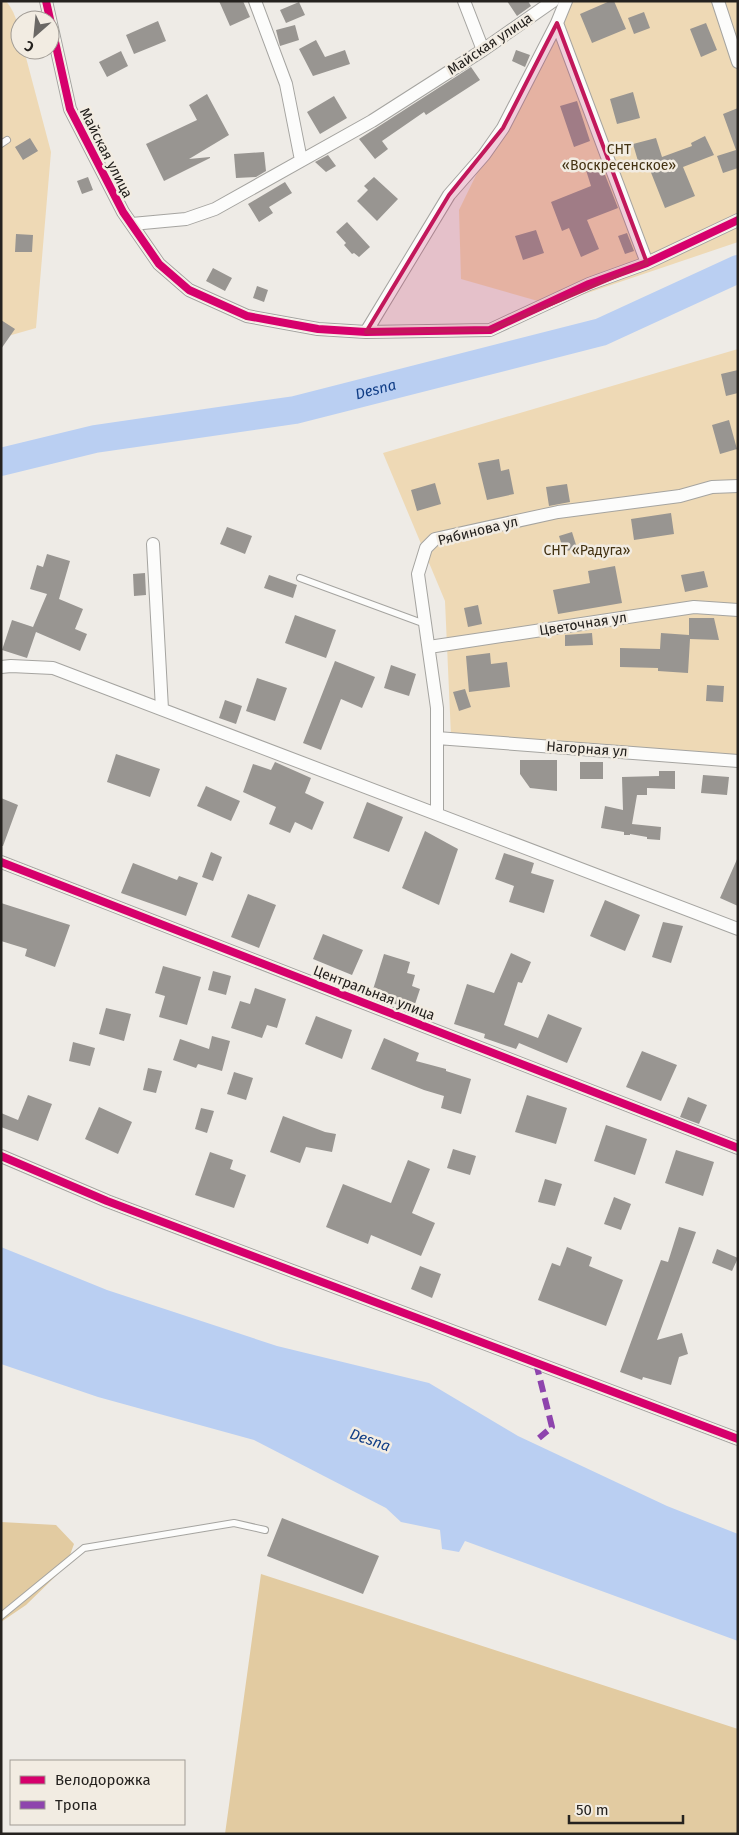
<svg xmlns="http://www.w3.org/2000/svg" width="739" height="1835" viewBox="0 0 739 1835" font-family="'Fira Sans',sans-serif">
  <rect width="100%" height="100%" fill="#eeebe6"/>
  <path fill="#eed9b5" d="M 1,1 L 6,1 C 18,15 20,33 20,50 L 24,50 L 51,152 L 36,328 L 1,338 Z
    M 561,1 L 738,1 L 738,242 L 552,305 L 461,279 L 459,210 Z
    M 738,349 L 738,763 L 451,736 L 445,601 L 383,453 Z"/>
  <path fill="#e2cba1" d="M 1,1522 L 56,1525 L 74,1544 L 66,1566 L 26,1605 L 1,1622 Z
    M 261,1574 L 738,1729 L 738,1834 L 225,1834 Z"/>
  <path fill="#bacff2" d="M 1,1247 L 107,1290 L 277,1346 L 429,1383 L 518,1436 L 667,1506 L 738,1534 L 738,1641 L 465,1541 L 459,1552 L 442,1549 L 440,1530 L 401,1522 L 386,1508 L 254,1440 L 98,1397 L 1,1364 Z"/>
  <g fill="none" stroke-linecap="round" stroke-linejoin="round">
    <path stroke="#bacff2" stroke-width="28" id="s1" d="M 1,462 L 95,439 L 295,410 L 601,332 L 738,269"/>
  </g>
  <path fill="#989591" d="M 219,1 L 243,1 L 250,17 L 230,26 Z
    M 507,1 L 528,1 L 531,6 L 517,16 Z
    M 610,1 L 614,1 L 626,29 L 592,43 L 580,14 Z
    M 299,2 L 305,15 L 286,23 L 280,10 Z
    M 644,12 L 650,28 L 634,34 L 628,18 Z
    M 158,21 L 166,41 L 134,54 L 126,35 Z
    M 706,23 L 717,50 L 701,57 L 690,29 Z
    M 295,25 L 299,40 L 280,46 L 276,30 Z
    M 316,40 L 325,57 L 345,50 L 350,64 L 313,76 L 299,49 Z
    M 516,50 L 530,55 L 525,67 L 512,61 Z
    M 121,51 L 128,66 L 107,77 L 99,62 Z
    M 471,67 L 480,80 L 426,115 L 424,112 L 382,141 L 388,149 L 375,159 L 359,139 Z
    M 633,92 L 640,118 L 617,124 L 610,99 Z
    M 207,94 L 229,135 L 189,159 L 210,157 L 210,158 L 164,181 L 146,144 L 197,120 L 189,105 Z
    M 334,96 L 347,118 L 320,134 L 307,112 Z
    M 577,101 L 590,141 L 574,147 L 560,106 Z
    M 738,108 L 738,168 L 723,173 L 717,156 L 736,150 L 723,114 Z
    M 705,136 L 714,155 L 683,167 L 695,196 L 665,208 L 648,165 L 640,168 L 633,144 L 656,138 L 662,157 L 692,146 L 691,143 Z
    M 30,138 L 38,151 L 23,160 L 15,147 Z
    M 264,152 L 266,171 L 256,177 L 236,178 L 234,154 Z
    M 328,155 L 336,166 L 326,172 L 315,162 Z
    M 600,162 L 618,208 L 587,220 L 599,249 L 581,257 L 569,228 L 562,231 L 551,202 L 591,186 L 585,167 Z
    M 88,177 L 93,190 L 82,194 L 77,181 Z
    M 374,177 L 398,199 L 377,221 L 357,201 L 368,190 L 364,186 Z
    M 285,182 L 292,193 L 269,207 L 273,213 L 259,222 L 248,204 Z
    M 347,222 L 370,247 L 359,257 L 354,253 L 352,254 L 344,245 L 346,243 L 336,232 Z
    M 536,230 L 544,253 L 523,260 L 515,236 Z
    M 627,233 L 634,251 L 625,254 L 618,236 Z
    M 16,234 L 33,235 L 32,252 L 15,252 Z
    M 213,268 L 232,278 L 225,291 L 206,281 Z
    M 257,286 L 268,290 L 264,302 L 253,298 Z
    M 1,320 L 15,329 L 1,349 Z
    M 738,370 L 738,393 L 726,396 L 721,374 Z
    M 729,420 L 737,449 L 720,454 L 712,425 Z
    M 499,459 L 501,471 L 509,469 L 514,494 L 487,500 L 478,463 Z
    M 435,483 L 441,504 L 417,511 L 411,490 Z
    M 567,484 L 570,502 L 549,506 L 546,487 Z
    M 671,513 L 674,534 L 634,540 L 631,519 Z
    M 227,527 L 252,536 L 245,554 L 220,544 Z
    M 572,532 L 577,548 L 564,552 L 559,536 Z
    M 47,554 L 70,561 L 59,599 L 83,609 L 75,629 L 87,634 L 80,651 L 36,632 L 27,658 L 2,650 L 12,620 L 33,627 L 47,594 L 30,589 L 37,565 L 43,567 Z
    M 615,566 L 622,603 L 558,614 L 553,590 L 590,583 L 588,571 Z
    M 704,571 L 708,587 L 685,592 L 681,575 Z
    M 145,573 L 146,595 L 134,596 L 133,574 Z
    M 269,575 L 297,585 L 293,598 L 264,588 Z
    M 478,605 L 482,624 L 468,627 L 464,608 Z
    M 295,615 L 336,630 L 326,658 L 285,643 Z
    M 689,618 L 714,618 L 719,640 L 690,639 L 688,673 L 658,671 L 658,668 L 620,667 L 620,648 L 660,649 L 661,633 L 689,635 Z
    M 592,633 L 593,645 L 565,646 L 565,635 Z
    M 490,653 L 491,664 L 507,662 L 510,687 L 469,692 L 466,656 Z
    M 335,661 L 375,677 L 362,708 L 341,699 L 321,750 L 303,743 Z
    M 391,665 L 416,674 L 409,696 L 384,688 Z
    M 257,678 L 287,688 L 275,721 L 246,711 Z
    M 707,685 L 724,686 L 723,702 L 706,701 Z
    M 465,689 L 471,707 L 459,711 L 453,692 Z
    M 225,700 L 242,706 L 236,724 L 219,718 Z
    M 116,754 L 160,769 L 150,797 L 107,782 Z
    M 520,760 L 557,760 L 557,791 L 530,788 L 520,774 Z
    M 275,762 L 311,778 L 305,793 L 324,802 L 312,830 L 295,822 L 290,833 L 269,824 L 276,807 L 243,792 L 253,764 L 271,770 Z
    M 580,762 L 603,762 L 603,779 L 580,779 Z
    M 659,771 L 675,771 L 675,789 L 647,788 L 647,795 L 637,795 L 632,824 L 661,827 L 660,840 L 647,839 L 647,837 L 630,834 L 630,835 L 624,835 L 624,832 L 601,828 L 605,806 L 623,810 L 622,777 L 659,776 Z
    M 703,775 L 729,777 L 727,795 L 701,793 Z
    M 206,786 L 240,801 L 231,821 L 197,806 Z
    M 1,798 L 18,805 L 3,846 L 1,846 Z
    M 367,802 L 403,817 L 389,852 L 353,838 Z
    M 425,831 L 458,849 L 439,905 L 402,888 Z
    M 211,852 L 222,857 L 213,881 L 202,877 Z
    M 504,853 L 534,863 L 531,873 L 554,880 L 544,913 L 509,902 L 514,886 L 495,879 Z
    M 738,857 L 738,906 L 720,898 Z
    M 133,863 L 177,880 L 179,876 L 198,883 L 186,916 L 121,893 Z
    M 248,894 L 276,905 L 259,948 L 231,937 Z
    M 605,900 L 640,915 L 625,951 L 590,936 Z
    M 1,903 L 70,925 L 55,967 L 25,956 L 27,949 L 1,941 Z
    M 663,922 L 683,926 L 671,963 L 652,957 Z
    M 323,934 L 363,950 L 352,975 L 313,959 Z
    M 511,953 L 531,962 L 522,983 L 518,982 L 504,1025 L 538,1038 L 548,1014 L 582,1028 L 567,1063 L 519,1043 L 516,1049 L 484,1038 L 485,1034 L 454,1024 L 467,984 L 494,993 Z
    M 384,954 L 410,962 L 407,973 L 415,975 L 412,986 L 420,989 L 413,1010 L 371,996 Z
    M 163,966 L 201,977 L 187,1025 L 159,1017 L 165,996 L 155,993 Z
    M 213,971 L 231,976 L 226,995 L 208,990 Z
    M 255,988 L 286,999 L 277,1028 L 267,1025 L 262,1038 L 231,1028 L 240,1001 L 250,1004 Z
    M 106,1008 L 131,1014 L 124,1041 L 99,1034 Z
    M 316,1016 L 352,1030 L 342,1059 L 305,1044 Z
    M 212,1036 L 230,1041 L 222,1071 L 198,1064 L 196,1068 L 173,1060 L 180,1039 L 209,1049 Z
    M 384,1038 L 419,1053 L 416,1061 L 446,1069 L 446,1071 L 471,1079 L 461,1114 L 441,1108 L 444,1096 L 424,1090 L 371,1069 Z
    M 73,1042 L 95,1048 L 90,1066 L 69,1061 Z
    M 642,1051 L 677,1065 L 661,1101 L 626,1087 Z
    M 148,1068 L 162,1071 L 156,1093 L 143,1090 Z
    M 234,1072 L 253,1078 L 246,1100 L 227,1094 Z
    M 28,1095 L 52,1104 L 38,1141 L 1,1127 L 1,1113 L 18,1120 Z
    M 527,1095 L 567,1108 L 556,1144 L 515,1132 Z
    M 688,1097 L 707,1105 L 699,1124 L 680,1117 Z
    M 99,1107 L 132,1122 L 118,1154 L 85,1139 Z
    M 201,1108 L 214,1111 L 207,1133 L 195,1129 Z
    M 283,1116 L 325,1132 L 336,1134 L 332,1152 L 306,1147 L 300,1163 L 270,1152 Z
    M 606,1125 L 647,1139 L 635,1175 L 594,1161 Z
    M 453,1149 L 476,1156 L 470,1175 L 447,1168 Z
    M 676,1150 L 714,1162 L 703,1196 L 665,1183 Z
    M 210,1152 L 233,1160 L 230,1169 L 246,1175 L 234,1208 L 195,1195 Z
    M 408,1160 L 430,1169 L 412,1213 L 435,1223 L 421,1256 L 371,1235 L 368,1244 L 326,1227 L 343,1184 L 391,1203 Z
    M 545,1179 L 562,1184 L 555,1206 L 538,1202 Z
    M 614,1197 L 631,1204 L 621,1230 L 604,1224 Z
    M 679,1227 L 696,1232 L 657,1340 L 682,1333 L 688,1354 L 679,1357 L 671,1385 L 643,1377 L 642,1380 L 620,1372 L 661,1260 L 668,1262 Z
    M 567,1247 L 592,1257 L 589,1266 L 623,1280 L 606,1326 L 538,1300 L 552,1263 L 560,1266 Z
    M 717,1249 L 738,1258 L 732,1271 L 712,1263 Z
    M 420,1266 L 441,1274 L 432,1298 L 411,1289 Z
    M 282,1518 L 379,1556 L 363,1594 L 267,1556 Z"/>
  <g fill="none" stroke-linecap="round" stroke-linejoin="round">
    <defs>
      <path id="lane" d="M 1,144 L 7,140
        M 300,578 L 425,624
        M 1,1616 L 84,1548 L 234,1523 L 265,1530"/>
      <path id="street" d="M 46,1 L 70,109 L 123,212 L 159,264 L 189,290 L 247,316 L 318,329 L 366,332 L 490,330 L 589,284 L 647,263 L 738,220
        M 255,1 L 286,84 L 301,160
        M 464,1 L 483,50
        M 718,1 L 738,62
        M 557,23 L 566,1
        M 132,224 L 186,219 L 215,209 L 372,121 L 483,50 L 553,1
        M 366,332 L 449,195 L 484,155 L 503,128 L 557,23 L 647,263
        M 153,544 L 162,709
        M 429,647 L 694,607 L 738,610
        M 1,667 L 11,666 L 53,668 L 738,929
        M 437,738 L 738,761
        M 437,814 L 437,708 L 418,574 L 426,548 L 435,539 L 558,512 L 680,496 L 712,487 L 738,486
        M 1,862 L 738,1148
        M 1,1156 L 107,1201 L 738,1439"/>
    </defs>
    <use href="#lane" stroke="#a5a4a0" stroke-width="8"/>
    <use href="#street" stroke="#a5a4a0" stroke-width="14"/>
    <use href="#lane" stroke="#fcfcfb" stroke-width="6"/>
    <use href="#street" stroke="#fcfcfb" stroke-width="12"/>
    <path stroke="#8e44ad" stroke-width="6" stroke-dasharray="12 6" stroke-linecap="butt" d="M 536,1363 L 552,1427 L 539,1438"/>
    <defs>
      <path id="cycleway" d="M 46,1 L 70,109 L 123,212 L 159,264 L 189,290 L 247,316 L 318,329 L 366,332 L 490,330 L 589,284 L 647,263 L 738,220
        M 1,862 L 738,1148
        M 1,1156 L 107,1201 L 738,1439"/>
    </defs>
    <use href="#cycleway" stroke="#f2ece2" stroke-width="11"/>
    <use href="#cycleway" stroke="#d6006c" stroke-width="8"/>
  </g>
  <path fill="#c2185b" fill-opacity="0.2" stroke="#c2185b" stroke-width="4" stroke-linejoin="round" d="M 557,23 L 647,263 L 490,330 L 366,332 L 449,195 L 503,128 Z"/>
  <g text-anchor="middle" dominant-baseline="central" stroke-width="5" stroke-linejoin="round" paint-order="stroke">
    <g font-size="14" fill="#25221f" stroke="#f2ece2">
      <text transform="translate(490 44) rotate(-34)">Майская улица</text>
      <text transform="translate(106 153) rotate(63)">Майская улица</text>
      <text transform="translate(478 531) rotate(-14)">Рябинова ул</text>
      <text transform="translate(583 624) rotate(-9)">Цветочная ул</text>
      <text transform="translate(587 749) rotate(4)">Нагорная ул</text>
      <text transform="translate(374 993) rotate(21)">Центральная улица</text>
    </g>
    <g font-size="14" fill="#433212" stroke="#f2ece2">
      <text x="619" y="149">СНТ<tspan x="619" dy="16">«Воскресенское»</tspan></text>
      <text x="587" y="550">СНТ «Радуга»</text>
    </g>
    <g font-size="15" font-style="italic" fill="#103d86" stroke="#f2ece2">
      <text stroke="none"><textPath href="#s1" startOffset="382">Desna</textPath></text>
      <text transform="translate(370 1440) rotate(19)">Desna</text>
    </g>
  </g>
  <rect width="739" height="1835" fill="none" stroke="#25221f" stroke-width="5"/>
  <rect x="10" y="1760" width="175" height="65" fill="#f2ece2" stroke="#a09b94"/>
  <rect x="20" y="1776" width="25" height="8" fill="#d6006c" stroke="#a09b94"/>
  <text x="55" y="1785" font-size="15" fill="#25221f">Велодорожка</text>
  <rect x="20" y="1801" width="25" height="8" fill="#8e44ad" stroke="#a09b94"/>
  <text x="55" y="1810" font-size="15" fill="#25221f">Тропа</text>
  <g transform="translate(35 35) rotate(207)"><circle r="24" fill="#f2ece2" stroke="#a09b94"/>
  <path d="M0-4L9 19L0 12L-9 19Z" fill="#6b6865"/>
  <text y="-8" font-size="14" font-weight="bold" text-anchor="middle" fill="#25221f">С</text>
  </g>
  <path d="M569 1815v8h114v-8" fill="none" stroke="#25221f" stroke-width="2.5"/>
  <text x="576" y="1815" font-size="15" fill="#25221f" stroke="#f2ece2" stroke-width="4" paint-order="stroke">50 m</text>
</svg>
